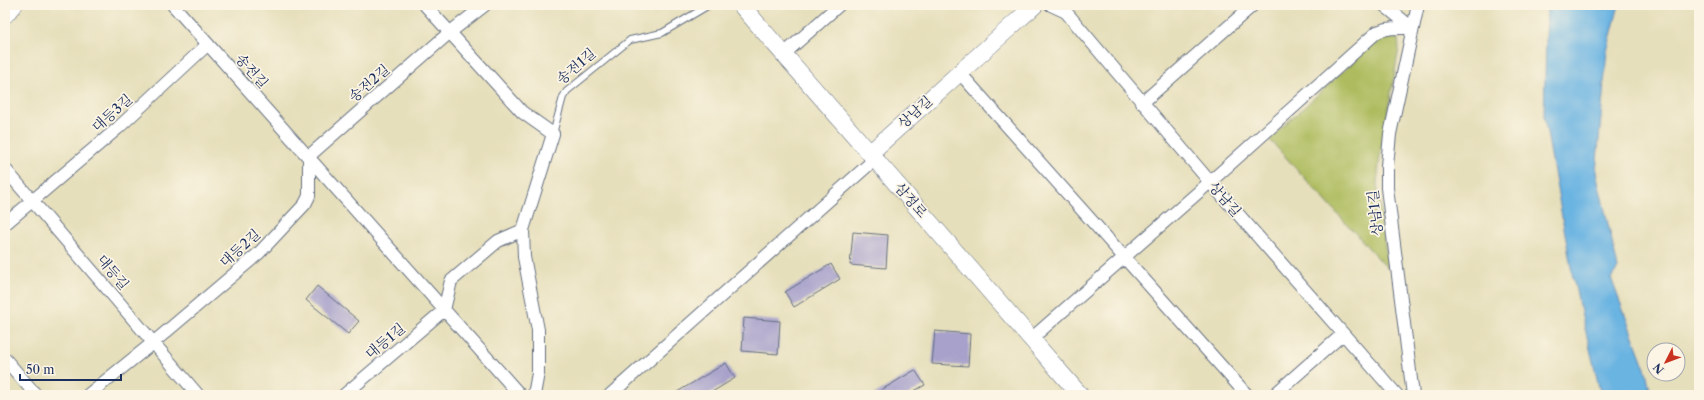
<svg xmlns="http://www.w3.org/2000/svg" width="1704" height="400" viewBox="0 0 1704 400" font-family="'Libre Caslon Text','Noto Serif KR',serif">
  <rect width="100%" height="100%" fill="#fcf5e5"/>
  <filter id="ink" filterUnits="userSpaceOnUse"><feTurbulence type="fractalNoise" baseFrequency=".025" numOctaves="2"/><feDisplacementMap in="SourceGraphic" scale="8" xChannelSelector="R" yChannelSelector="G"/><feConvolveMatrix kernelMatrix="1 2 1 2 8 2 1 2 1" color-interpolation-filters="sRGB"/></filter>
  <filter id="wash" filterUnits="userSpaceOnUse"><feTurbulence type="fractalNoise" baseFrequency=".012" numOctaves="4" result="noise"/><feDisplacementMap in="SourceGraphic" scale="16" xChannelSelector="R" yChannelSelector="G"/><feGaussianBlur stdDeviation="0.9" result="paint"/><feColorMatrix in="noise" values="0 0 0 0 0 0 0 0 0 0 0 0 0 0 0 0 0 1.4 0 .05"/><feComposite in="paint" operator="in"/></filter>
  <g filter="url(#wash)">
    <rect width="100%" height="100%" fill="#e6dfbb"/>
    <path fill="#aebc5f" stroke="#64765e" d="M 1383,35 L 1389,35 L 1398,39 L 1399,48 L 1380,156 L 1377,183 L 1388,269 L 1269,139 Z"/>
    <path fill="#6ab4e2" stroke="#4272a0" d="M 1547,5 L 1619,5 L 1607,51 L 1596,172 L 1618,268 L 1611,278 L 1646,371 L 1651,395 L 1601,395 L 1573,278 L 1544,116 Z"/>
    <g id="blocks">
      <path fill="#a7a1cb" d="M 853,232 L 888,235 L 886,268 L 850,265 Z
        M 831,264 L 840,279 L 794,307 L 785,292 Z
        M 317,286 L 359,321 L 348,334 L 306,300 Z
        M 744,318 L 780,321 L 778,354 L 742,351 Z
        M 935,331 L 970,334 L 968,366 L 932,364 Z
        M 726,363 L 735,378 L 707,395 L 672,395 Z
        M 915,370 L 925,385 L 907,395 L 873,395 Z"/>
    </g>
  </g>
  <g filter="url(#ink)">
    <use href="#blocks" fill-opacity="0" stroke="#626d7f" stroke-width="1"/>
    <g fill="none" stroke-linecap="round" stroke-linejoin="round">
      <defs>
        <path id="lane" d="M 553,134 L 563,97 L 567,91 L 630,40 L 662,33 L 709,5"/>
        <path id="street" d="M 173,5 L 520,395
          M 425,5 L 522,112 L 553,134 L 523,230 L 524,257 L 538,330 L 538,373 L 534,395
          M 1051,5 L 1066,12 L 1210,182 L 1397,395
          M 1384,5 L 1412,28
          M 784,54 L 839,5
          M 959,72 L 1247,395
          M 1142,103 L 1253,5
          M 309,156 L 449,33 L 485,5
          M 5,169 L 198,395
          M 5,224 L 118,128 L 208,44
          M 1031,339 L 1210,182 L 1377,32 C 1389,27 1399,28 1412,28
          M 5,359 L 36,395
          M 88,395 L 154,342 L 259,253 L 305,204 L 309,196 L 309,156
          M 344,395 L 444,310 L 451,281 L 498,241 L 523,230
          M 610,395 L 875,159
          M 1274,395 L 1343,334
          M 1413,395 L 1387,188 L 1387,166 L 1390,134 L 1418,5"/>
        <path id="secondary" d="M 741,5 L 1080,395
          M 5,15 L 14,5
          M 870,153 L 1035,5"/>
      </defs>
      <use href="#lane" stroke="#626d7f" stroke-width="8"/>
      <use href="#street" stroke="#626d7f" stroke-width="14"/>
      <use href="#secondary" stroke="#626d7f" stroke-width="18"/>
      <use href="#lane" stroke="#fff" stroke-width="6"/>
      <use href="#street" stroke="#fff" stroke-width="12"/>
      <use href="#secondary" stroke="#fff" stroke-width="17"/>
    </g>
  </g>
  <g text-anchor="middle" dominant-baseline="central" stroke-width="3.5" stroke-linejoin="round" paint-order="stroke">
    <g font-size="14" fill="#1b2f5e" stroke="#fcf5e5">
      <text transform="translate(576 66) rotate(-41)">송전1길</text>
      <text transform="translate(252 71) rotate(48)">송전길</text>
      <text transform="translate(369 83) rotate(-41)">송전2길</text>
      <text transform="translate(915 112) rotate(-42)">상남길</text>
      <text transform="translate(112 113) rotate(-42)">대등3길</text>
      <text transform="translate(1225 199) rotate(49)">상남길</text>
      <text transform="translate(911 200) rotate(49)">삼정로</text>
      <text transform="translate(1375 213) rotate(-96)">상남1길</text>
      <text transform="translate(240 248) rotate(-42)">대등2길</text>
      <text transform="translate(113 272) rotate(50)">대등길</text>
      <text transform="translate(385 341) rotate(-40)">대등1길</text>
    </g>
  </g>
  <rect width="1704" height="400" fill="none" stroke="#fcf5e5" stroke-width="20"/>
  <g transform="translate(1666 362) rotate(228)"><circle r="19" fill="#fcf5e5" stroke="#a2a6af"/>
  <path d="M0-3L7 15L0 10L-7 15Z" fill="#c8321e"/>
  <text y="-6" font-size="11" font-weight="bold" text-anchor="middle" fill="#1b2f5e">N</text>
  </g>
  <path d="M20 374v6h101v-6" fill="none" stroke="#1b2f5e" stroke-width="2"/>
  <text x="26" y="374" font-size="12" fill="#1b2f5e" stroke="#fcf5e5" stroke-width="3" paint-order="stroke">50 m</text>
</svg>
